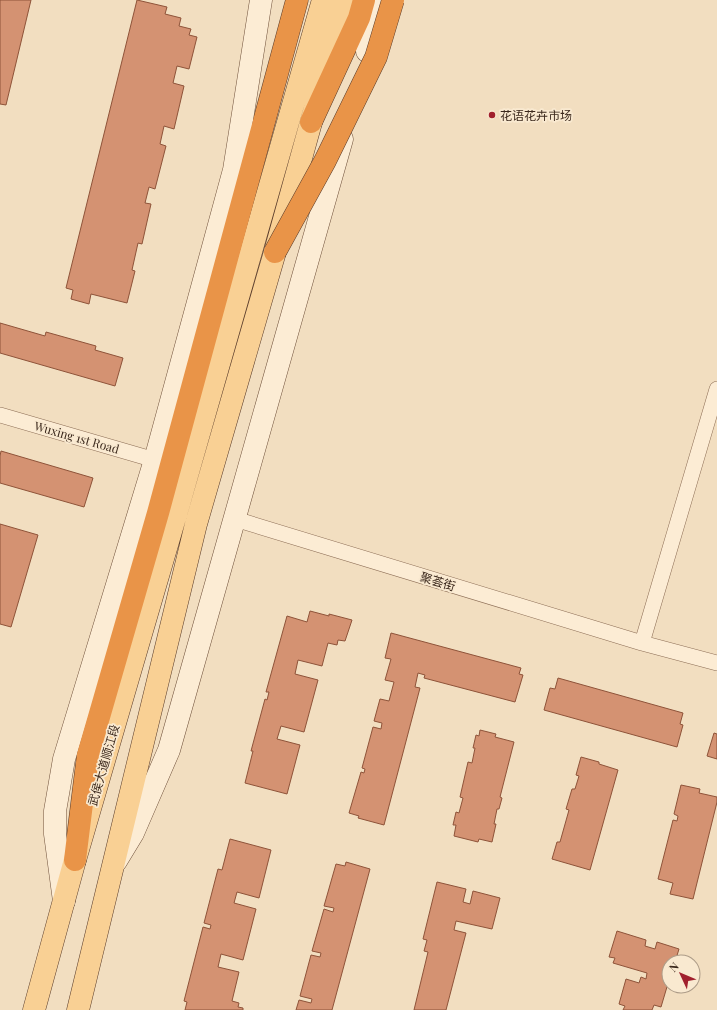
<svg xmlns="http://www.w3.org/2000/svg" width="717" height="1010" viewBox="0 0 717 1010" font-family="'Playfair Display','Noto Sans SC',serif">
  <rect width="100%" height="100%" fill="#f2dec0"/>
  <path fill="#d49272" stroke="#8e5339" d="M 0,0 L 31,0 L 6,105 L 0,104 Z
    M 137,0 L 167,7 L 165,14 L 181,18 L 179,26 L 191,29 L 189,35 L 197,37 L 189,69 L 177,66 L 173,83 L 184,86 L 174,129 L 164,126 L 160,144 L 166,146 L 155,189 L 149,187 L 145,203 L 151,204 L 142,244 L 138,243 L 132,270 L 135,271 L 127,303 L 91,294 L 89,304 L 71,299 L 73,290 L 66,288 Z
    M 0,323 L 45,336 L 46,332 L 96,346 L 95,350 L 123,358 L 115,386 L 0,353 Z
    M 1,451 L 93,478 L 84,507 L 0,483 L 0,456 Z
    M 0,524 L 38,535 L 11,627 L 0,624 Z
    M 310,611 L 329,616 L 329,614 L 352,620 L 345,641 L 338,640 L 337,645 L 328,643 L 322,666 L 298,660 L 295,674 L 318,680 L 304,732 L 281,726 L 277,739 L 300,745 L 287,794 L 245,783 L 253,751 L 251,751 L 265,699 L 267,700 L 269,692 L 266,692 L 287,616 L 307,622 Z
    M 391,633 L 521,668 L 519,674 L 523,675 L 515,702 L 424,678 L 425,675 L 418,673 L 415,687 L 420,688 L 384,825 L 358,818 L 359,816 L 349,813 L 361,772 L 364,773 L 365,769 L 362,768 L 373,727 L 381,729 L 382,723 L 374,721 L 380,699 L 389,701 L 394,682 L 385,680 L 391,659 L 385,658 Z
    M 558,678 L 683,713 L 680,724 L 683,725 L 677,747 L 544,710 L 550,688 L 555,689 Z
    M 480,730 L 496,734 L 495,737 L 514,742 L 500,797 L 502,798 L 499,809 L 497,809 L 494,824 L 496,824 L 492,842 L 479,839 L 478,842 L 454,836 L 456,825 L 453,825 L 456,812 L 459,813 L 463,798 L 460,797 L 468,762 L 472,763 L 475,748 L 473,748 L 476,735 L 479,736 Z
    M 714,733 L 717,734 L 717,759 L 707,756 Z
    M 581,757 L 599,762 L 599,764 L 618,770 L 590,870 L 552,859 L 557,842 L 560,842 L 569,810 L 566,809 L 572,789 L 575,789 L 579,776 L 576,775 Z
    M 681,785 L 700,789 L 699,793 L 717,797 L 717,802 L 693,899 L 670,894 L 673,883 L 658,879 L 673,820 L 677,821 L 678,816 L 674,814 Z
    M 230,839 L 271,850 L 259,898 L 237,892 L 234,903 L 256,909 L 243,960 L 221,954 L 218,967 L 239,972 L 232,1001 L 239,1003 L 238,1007 L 243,1008 L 243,1010 L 185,1010 L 187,1002 L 184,1001 L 203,927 L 210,929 L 211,925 L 204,923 L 218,869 L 222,870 Z
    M 346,862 L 370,869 L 332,1010 L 296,1010 L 299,1000 L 311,1003 L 312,999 L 300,996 L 311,955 L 320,957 L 321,953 L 312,951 L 324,909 L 333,912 L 334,908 L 324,906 L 336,864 L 345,866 Z
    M 437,882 L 466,889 L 463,902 L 470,904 L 473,891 L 500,898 L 492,929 L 456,921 L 454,930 L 466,933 L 446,1010 L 414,1010 L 428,952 L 424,951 L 427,940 L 423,939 Z
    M 617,931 L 646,940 L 645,946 L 655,949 L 657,942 L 679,949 L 675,962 L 669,962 L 669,980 L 661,1007 L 654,1005 L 652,1010 L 623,1010 L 625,1006 L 619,1004 L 626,979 L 639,983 L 641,977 L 646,979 L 647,973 L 613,963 L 615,958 L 609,957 Z"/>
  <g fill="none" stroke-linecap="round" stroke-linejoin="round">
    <defs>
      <path id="street" d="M 0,415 L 155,460
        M 235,519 L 642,643 L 717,663
        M 642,643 L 717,389"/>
      <path id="secondary" d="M 367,51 L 381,0
        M 116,861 L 133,833 L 169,750 L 342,139
        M 64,901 L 55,834 L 55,811 L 64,759 L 155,460 L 234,170 L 261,0"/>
      <path id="primary" d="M 34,1010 L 75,860 L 174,521 L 323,0
        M 78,1010 L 196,524 L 275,252 L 345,0"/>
      <path id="highway" d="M 311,122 L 359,18 L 364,0
        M 75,860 L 88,755 L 158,513 L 297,0"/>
    </defs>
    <use href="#street" stroke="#8d6e56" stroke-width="16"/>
    <use href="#secondary" stroke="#6e4f39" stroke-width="23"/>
    <use href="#primary" stroke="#5a3c2b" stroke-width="23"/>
    <use href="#highway" stroke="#5a3c2b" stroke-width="23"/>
    <use href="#street" stroke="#fcecd4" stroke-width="15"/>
    <use href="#secondary" stroke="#fcecd4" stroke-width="22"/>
    <use href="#primary" stroke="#f9d094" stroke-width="22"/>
    <use href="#highway" stroke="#e99448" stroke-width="22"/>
    <defs>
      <path id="highway-bridge" d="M 275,252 L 325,161 L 376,57 L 393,0"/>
    </defs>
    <use href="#highway-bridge" stroke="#5a3c2b" stroke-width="23" stroke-linecap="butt"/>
    <use href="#highway-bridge" stroke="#e99448" stroke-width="22"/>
  </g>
  <circle fill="#a1202d" stroke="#f9e9d0" stroke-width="1.5" cx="492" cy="115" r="4"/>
  <g text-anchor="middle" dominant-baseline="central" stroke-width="3.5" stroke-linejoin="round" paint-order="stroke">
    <g font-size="12" fill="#3b281c" stroke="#f9e9d0" text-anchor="start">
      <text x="500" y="115">花语花卉市场</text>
    </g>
    <g font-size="12" fill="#3b281c" stroke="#f9e9d0">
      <text transform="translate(77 437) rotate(16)">Wuxing 1st Road</text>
      <text transform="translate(438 581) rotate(17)">聚荟街</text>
      <text transform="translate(103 765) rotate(-74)">武侯大道顺江段</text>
    </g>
  </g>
  <g transform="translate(681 974) rotate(314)"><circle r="19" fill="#f9e9d0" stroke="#ad9c88"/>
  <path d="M0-3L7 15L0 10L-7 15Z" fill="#a1202d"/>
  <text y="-6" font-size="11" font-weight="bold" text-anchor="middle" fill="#3b281c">N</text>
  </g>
</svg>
